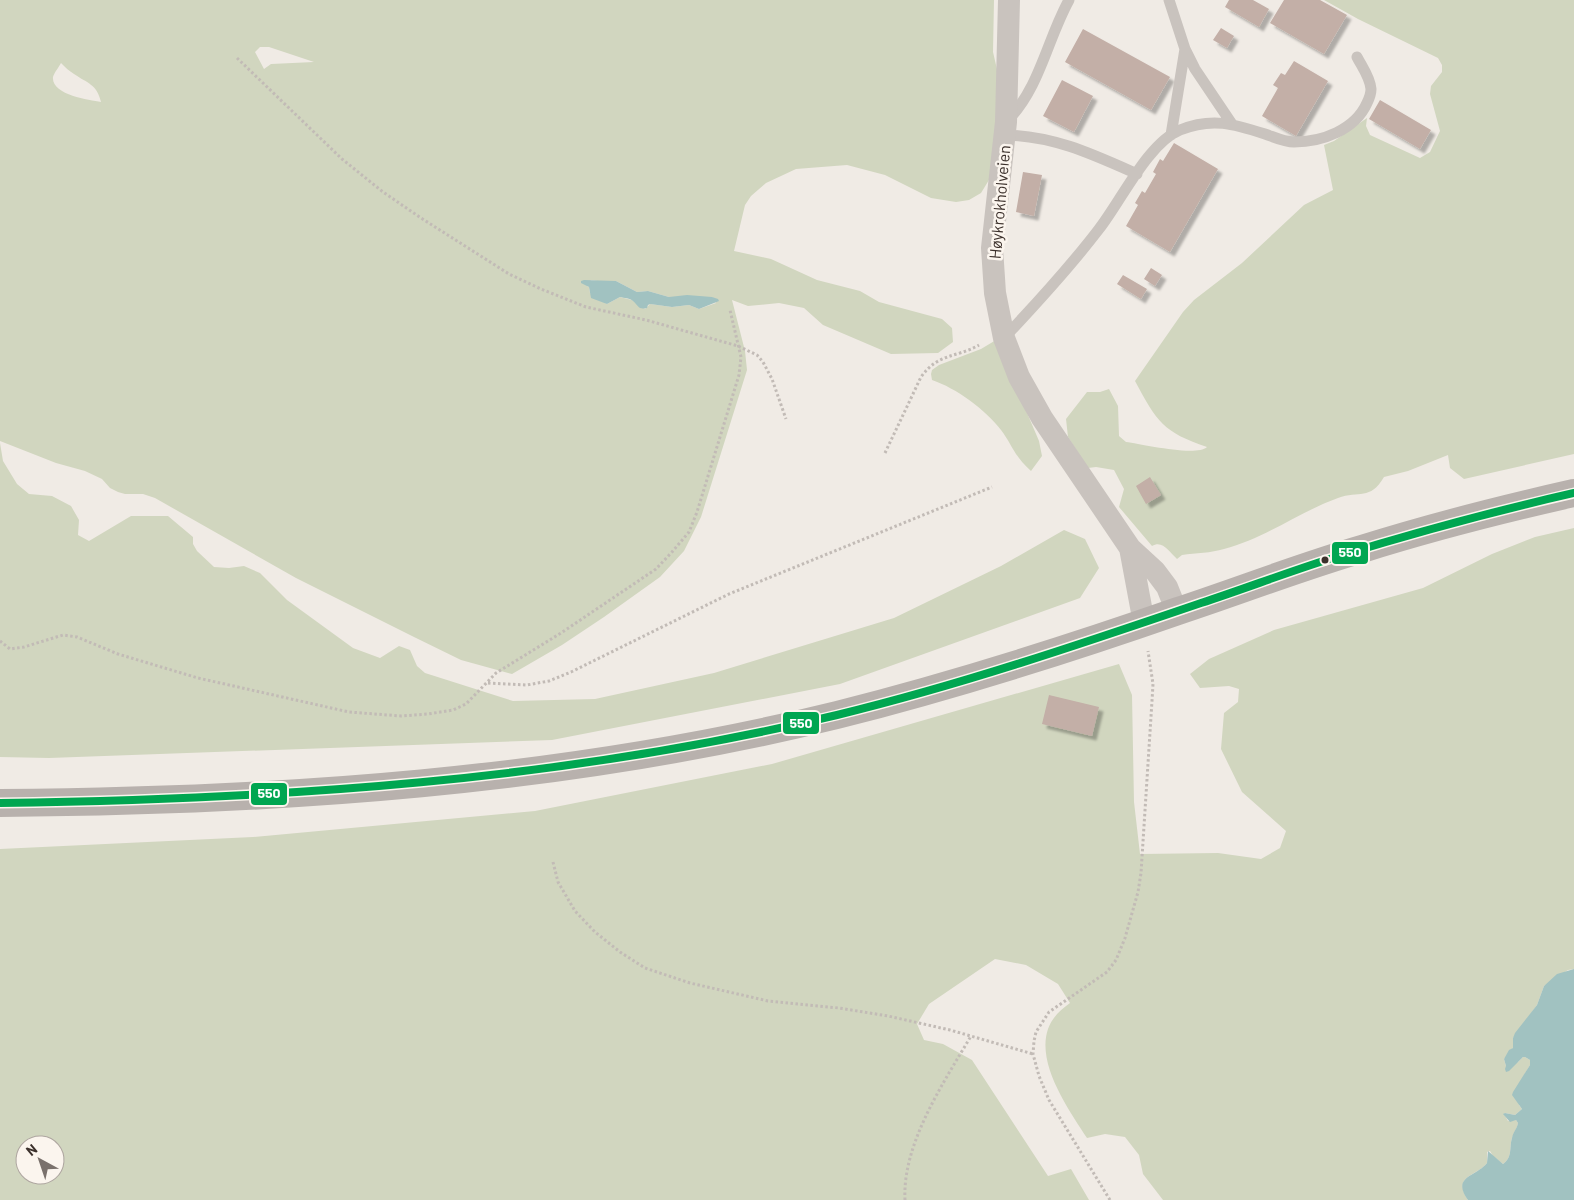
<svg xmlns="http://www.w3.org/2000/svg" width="1574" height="1200" viewBox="0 0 1574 1200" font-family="Barlow,sans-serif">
  <defs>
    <filter id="shadow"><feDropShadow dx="4.5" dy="4.5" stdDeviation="1" flood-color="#0004"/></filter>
  </defs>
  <rect width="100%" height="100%" fill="#f0ebe5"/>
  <path fill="#d1d6bf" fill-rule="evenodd" d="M 0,0 L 994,0 L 993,52 L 999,78 L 992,175 L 981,193 L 969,200 L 956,202 L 931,198 L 885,175 L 847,165 L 796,169 L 766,183 L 751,196 L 745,205 L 734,251 L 771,259 L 817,280 L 860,291 L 879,302 L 942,319 L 952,328 L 953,342 L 938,353 L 891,354 L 823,325 L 804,308 L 779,303 L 748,306 L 732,300 L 745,351 L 747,370 L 701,517 L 684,551 L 660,577 L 604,617 L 562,645 L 512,674 L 461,660 L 414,637 L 296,578 L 155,498 L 143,494 L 125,494 L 118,492 L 110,488 L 102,479 L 85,471 L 56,463 L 0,441 ZM 260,47 L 269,47 L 314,62 L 271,64 L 264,69 L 255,52 ZM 61,63 C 65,67 69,71 74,74 C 87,83 97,84 101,102 C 89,100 51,95 53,77 C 54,73 59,67 61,63 ZM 591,280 L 604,282 L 616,281 L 637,292 L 648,291 L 669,297 L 712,297 L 716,303 L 699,309 L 689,305 L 672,307 L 650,304 L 645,309 L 632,300 L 620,297 L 607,304 L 590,293 L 589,287 L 587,286 Z
    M 1324,0 L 1574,0 L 1574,454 L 1464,479 L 1450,468 L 1448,455 L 1408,471 L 1384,477 C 1370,501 1359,490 1338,498 C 1299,512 1264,539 1224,549 C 1211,553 1196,553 1182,555 L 1177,559 C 1169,552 1163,540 1152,546 L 1119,507 L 1124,489 L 1114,470 L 1096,467 L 1088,468 L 1068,437 L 1066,419 L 1087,392 L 1100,392 L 1109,389 L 1118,406 L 1119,436 L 1126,442 C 1142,444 1196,457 1207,447 C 1163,432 1157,422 1135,381 L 1183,312 L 1194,300 L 1242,263 L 1304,205 L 1333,190 L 1324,145 L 1334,141 L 1367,118 L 1366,126 L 1370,135 L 1420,158 L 1430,152 L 1440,131 L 1430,94 L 1431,86 L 1442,72 L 1442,65 L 1438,58 L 1358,19 Z
    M 996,340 L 1039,441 L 1042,456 L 1031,471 C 1014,456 1013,446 1001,430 C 986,410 956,388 932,380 L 931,374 L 932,370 L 939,365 L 981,349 Z
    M 0,443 L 3,461 L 17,484 L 29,494 L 52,496 L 71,506 L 79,520 L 78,535 L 89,541 L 131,516 L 168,516 L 193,537 L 193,544 L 197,551 L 214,567 L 229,568 L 244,566 L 260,573 L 287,600 L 353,648 L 380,658 L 399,646 L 410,650 L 417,666 L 425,673 L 513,701 L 595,699 L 714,673 L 894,618 L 1001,566 L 1064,530 L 1085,539 L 1099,568 L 1080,598 L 840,684 L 552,740 L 49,758 L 0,757 Z
    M 1574,528 L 1574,969 L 1568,970 L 1544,986 L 1537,1005 L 1513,1038 L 1513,1048 L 1504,1059 L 1506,1066 L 1518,1062 L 1523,1057 L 1525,1057 L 1530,1060 L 1530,1065 L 1519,1084 L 1519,1105 L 1522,1109 L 1515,1115 L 1505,1113 L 1504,1114 L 1508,1121 L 1516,1120 L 1518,1123 C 1517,1129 1514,1132 1512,1138 C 1509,1147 1513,1157 1503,1164 L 1493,1156 L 1490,1151 L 1487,1152 L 1487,1163 C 1476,1177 1452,1175 1468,1200 L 1163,1200 L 1143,1174 L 1139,1155 L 1125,1137 L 1105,1134 L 1087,1138 C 1069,1110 1036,1064 1048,1029 C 1052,1018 1060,1010 1070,1003 L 1058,984 L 1026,965 L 995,959 L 929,1004 L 917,1024 L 924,1040 L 943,1044 L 972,1060 L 1048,1176 L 1071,1169 L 1089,1200 L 0,1200 L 0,849 L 253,837 L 535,811 L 772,764 L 1119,664 L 1132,695 L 1134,802 L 1140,854 L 1218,853 L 1261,859 L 1280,848 L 1286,831 L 1242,792 L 1221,749 L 1224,713 L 1238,702 L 1239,689 L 1229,686 L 1200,688 L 1190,674 L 1209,659 L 1274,630 L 1423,588 L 1492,554 L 1535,537 ZM 25,1145 L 55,1145 L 55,1175 L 25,1175 Z"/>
  <path fill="#a1c2c1" d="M 584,280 L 616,281 L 637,292 L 648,291 L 669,297 L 687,295 L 712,297 L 718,299 L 719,301 L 699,309 L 689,305 L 672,307 L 650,304 L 648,305 L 647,308 C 638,310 639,306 633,301 C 630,298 624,298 620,297 L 607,304 L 591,298 L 589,287 L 581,283 L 581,281 Z
    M 1574,969 L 1574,1200 L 1468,1200 C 1451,1176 1476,1177 1487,1163 L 1488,1151 L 1503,1164 C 1513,1157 1509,1147 1512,1138 C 1513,1132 1517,1129 1518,1123 L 1516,1120 L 1510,1122 L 1503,1114 L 1505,1113 L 1515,1115 L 1522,1109 L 1512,1095 L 1513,1092 L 1530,1065 L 1530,1060 L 1525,1057 L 1523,1057 L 1509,1071 L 1506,1072 L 1505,1069 L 1506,1066 L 1504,1059 L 1509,1050 L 1513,1048 L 1513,1038 L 1515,1033 L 1537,1005 L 1544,986 L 1557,974 Z"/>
  <path fill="#c3afa7" filter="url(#shadow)" d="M 1229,0 L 1253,0 L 1269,9 L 1259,27 L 1225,7 Z
    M 1284,0 L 1320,0 L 1347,15 L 1324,54 L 1270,23 Z
    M 1221,28 L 1234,36 L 1227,48 L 1213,40 Z
    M 1083,29 L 1170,77 L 1151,110 L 1065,62 Z
    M 1294,61 L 1328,81 L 1296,136 L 1262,116 L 1278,88 L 1273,85 L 1281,73 L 1285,75 Z
    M 1062,80 L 1093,96 L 1074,132 L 1043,116 Z
    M 1380,100 L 1431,130 L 1420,149 L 1369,119 Z
    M 1174,143 L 1218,169 L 1170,252 L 1126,226 L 1138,205 L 1135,203 L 1142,191 L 1145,193 L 1156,174 L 1153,172 L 1160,159 L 1163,161 Z
    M 1023,172 L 1042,175 L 1034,216 L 1016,212 Z
    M 1151,268 L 1162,275 L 1155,286 L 1144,279 Z
    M 1123,275 L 1147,289 L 1141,299 L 1117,284 Z
    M 1150,477 L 1161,495 L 1146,504 L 1136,486 Z
    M 1049,695 L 1099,707 L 1092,736 L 1042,724 Z"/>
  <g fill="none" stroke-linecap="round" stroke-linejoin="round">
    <path stroke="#c2bbb6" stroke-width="3" stroke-dasharray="2.5 2.5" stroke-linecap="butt" d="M 237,58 L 342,159 L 383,192 L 421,218 L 509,274 L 541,289 L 586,307 L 646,320 L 738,346 L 757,355 L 763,362 L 772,379 L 786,419
      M 885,453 L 921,377 C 938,353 956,358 979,345
      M 0,641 L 10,649 L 24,647 L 63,635 L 77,637 L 118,654 L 198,678 L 349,712 L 401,716 L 428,714 L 453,710 L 466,704 L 496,673 L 561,633 L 656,569 L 672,552 L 689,532 L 697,512 L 739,375 L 741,357 L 730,310
      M 488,683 L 527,685 L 549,681 L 571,672 L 729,594 L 992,487
      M 553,862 L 558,882 L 575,911 L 595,932 L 620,952 L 645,968 L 690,983 L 768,1001 L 839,1008 L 888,1016 L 950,1030 L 1033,1054
      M 905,1200 C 902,1144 944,1082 971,1036
      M 1110,1200 L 1049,1100 L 1039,1076 L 1033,1054 L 1034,1041 L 1036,1032 L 1049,1012 L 1107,972 L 1116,960 L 1125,938 L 1138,892 L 1141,873 L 1152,701 L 1153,684 L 1148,651"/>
    <path stroke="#c9c3be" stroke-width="11" d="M 1169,0 L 1185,49 L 1195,69 L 1232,124
      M 1008,120 C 1040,87 1047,40 1069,0
      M 1005,135 C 1054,136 1092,154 1137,174
      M 1171,135 L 1185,49
      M 1004,338 C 1037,303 1070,267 1099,229 C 1121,201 1148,143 1180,130 C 1212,117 1234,124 1265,134 C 1274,137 1284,142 1294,142 C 1322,142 1355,130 1367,103 C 1369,99 1371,93 1371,89 C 1370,77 1362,67 1357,57"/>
    <path stroke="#c9c3be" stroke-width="22" d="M 1009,0 L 1006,122 L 992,248 L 995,293 L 1004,338 L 1019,377 L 1042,418 L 1130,548 L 1155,571 L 1167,587 L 1177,612
      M 1130,548 L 1144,623"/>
    <path stroke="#b8b1ad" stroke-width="28" d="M 0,803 C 280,801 564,782 837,715 C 952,686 1066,650 1178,611 C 1239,591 1300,567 1362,549 C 1432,527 1503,509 1574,493"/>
    <defs>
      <path id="bus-1" d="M 0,803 C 281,799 562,781 837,715 C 960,685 1081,644 1201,603 C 1247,588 1293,570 1339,556 C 1417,532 1495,511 1574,493"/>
    </defs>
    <use href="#bus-1" stroke="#fbf5ee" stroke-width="11"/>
    <use href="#bus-1" stroke="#00a651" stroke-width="8"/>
  </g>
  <circle fill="#3b302b" stroke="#fbf5ee" stroke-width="2" cx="1325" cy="560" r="4.5"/>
  <g text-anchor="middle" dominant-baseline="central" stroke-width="5" stroke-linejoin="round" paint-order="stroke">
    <g font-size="16" fill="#3b302b" stroke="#fbf5ee">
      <text transform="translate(999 202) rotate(-85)">Høykrokholveien</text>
    </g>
  </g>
  <g stroke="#fbf5ee" stroke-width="2">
    <rect x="1331" y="541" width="38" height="24" rx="5" fill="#00a651"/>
    <rect x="782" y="711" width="38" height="24" rx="5" fill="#00a651"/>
    <rect x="250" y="782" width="38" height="24" rx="5" fill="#00a651"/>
  </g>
  <g font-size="14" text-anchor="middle" font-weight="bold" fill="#fff">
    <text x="1350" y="557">550</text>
    <text x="801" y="728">550</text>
    <text x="269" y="798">550</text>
  </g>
  <g transform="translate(40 1160) rotate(320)"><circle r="24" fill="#fbf5ee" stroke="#aea6a0"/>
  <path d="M0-4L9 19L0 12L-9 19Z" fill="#7a716c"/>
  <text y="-8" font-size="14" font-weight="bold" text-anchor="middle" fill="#3b302b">N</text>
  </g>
</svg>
